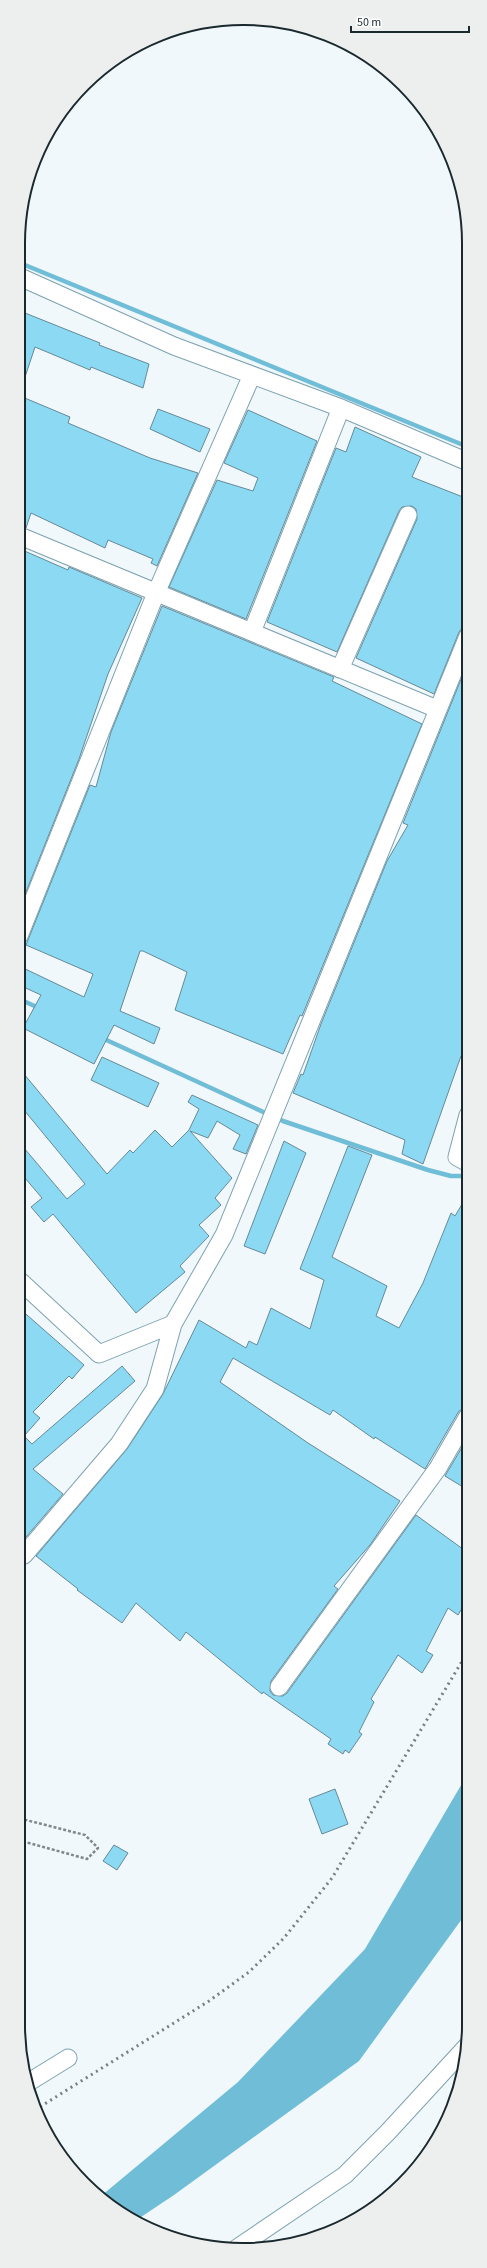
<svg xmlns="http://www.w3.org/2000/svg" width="487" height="2268" viewBox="0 0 487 2268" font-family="'Source Sans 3',sans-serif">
  <rect width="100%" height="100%" fill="#f1f8fb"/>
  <path fill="#70bdd7" d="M 467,1775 L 467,1912 L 359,2061 L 174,2195 L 135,2221 L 101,2196 L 238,2082 L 365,1949 Z"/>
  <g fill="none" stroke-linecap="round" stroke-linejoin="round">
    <path stroke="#70bdd7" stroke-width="4.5" d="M 20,263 L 468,447
      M 19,999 L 39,1008
      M 102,1038 L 283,1121 L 428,1170 L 451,1176 L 468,1176"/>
  </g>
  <path fill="#8cd9f4" stroke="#658a97" d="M 20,311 L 100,343 L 99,345 L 149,364 L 143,388 L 91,367 L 90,370 L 35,347 L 22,386 L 20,386 Z
    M 20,396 L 70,417 L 68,423 L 150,458 L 198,473 L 157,566 L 151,563 L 153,559 L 108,540 L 105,548 L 31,513 L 26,528 L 20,526 Z
    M 158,409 L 210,429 L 200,452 L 150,429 Z
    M 248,410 L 317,441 L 246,619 L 169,587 L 217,480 L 253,491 L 258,478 L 224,463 Z
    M 355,427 L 421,457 L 412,477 L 468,499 L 468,626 L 462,628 L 459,632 L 434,694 L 356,658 L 417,519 L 416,509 L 412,506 L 402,507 L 399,511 L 337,652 L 267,622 L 336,448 L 346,452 Z
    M 20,549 L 68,570 L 69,567 L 142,598 L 108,674 L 79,759 L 22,902 L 19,901 Z
    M 162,606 L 334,677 L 332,681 L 422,724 L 302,1016 L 300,1015 L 283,1054 L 175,1010 L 187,972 L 143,951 L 140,951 L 120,1011 L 160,1028 L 154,1044 L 114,1025 L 94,1064 L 23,1028 L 41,995 L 19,985 L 19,966 L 84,997 L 93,974 L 26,945 L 90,785 L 96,787 L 111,732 Z
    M 468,662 L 468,1059 L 461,1056 L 423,1164 L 402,1154 L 405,1140 L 293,1093 L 301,1074 L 303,1075 L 321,1024 L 387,861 L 408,825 L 403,823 Z
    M 102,1057 L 159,1083 L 148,1107 L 91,1080 Z
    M 19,1068 L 107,1174 L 130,1150 L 133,1153 L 155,1130 L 172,1147 L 189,1130 L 199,1109 L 188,1102 L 192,1095 L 258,1125 L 246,1154 L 233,1149 L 240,1135 L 217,1121 L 208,1138 L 190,1131 L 232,1178 L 215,1198 L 221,1205 L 199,1225 L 209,1236 L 180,1266 L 185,1272 L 136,1313 L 53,1214 L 44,1222 L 31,1207 L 42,1198 L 19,1171 L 19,1142 L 67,1199 L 85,1184 L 19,1104 Z
    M 284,1141 L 306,1153 L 265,1254 L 244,1246 Z
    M 348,1146 L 372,1155 L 332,1257 L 387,1286 L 376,1316 L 399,1328 L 423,1283 L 451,1213 L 455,1216 L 468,1194 L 468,1406 L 459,1411 L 425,1469 L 375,1437 L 374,1439 L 333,1410 L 330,1415 L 233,1358 L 220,1382 L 308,1443 L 400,1501 L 370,1545 L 334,1586 L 338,1589 L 271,1681 L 270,1691 L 273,1695 L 283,1696 L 287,1693 L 416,1515 L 467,1552 L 467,1600 L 458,1615 L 448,1608 L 426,1651 L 433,1655 L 422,1673 L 398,1655 L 371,1699 L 374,1702 L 359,1732 L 362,1734 L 349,1753 L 345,1750 L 343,1754 L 328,1744 L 331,1739 L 263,1692 L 262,1694 L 186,1632 L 180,1641 L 136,1603 L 122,1623 L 77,1590 L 78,1589 L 36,1556 L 127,1449 L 163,1394 L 199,1320 L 246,1348 L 249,1341 L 257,1345 L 271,1308 L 310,1329 L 324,1280 L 300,1269 Z
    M 19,1308 L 84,1365 L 72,1379 L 69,1376 L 33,1412 L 40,1418 L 24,1436 L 32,1444 L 122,1366 L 135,1381 L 33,1469 L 63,1494 L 26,1537 L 19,1529 Z
    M 468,1437 L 468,1490 L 445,1476 Z
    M 335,1789 L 348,1824 L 322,1834 L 309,1799 Z
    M 114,1845 L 128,1853 L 117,1870 L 103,1861 Z"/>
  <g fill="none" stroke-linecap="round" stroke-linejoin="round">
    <defs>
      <path id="minor" d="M 20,277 L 174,346 L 341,408 L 468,462
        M 20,536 L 437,709
        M 252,632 L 341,408
        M 340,669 L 408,515
        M 19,936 L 156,593 L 252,375
        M 468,1163 L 457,1157 L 468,1115
        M 19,1280 L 99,1354 L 173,1324
        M 24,1555 L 119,1444 L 155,1389 L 173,1324 L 224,1235 L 468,636
        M 279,1687 L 438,1468 L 468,1416
        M 29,2082 L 68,2058
        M 237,2248 L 345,2175 L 388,2132 L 467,2046"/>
    </defs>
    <use href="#minor" stroke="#7da2b0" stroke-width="19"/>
    <path stroke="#7e898d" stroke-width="2.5" stroke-dasharray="3 2" stroke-linecap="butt" d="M 18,1840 L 87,1859 L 98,1848 L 85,1835 L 18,1818"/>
    <use href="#minor" stroke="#fff" stroke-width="17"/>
    <path stroke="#748084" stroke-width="3" stroke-dasharray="2 4" stroke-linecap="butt" d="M 35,2110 L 209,2001 L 249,1972 L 284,1938 L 332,1878 L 467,1653"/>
  </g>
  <path d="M0 0H487V2268H0ZM243 25H244A218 218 0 0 1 462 243V2025A218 218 0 0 1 244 2243H243A218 218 0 0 1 25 2025V243A218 218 0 0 1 243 25Z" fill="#edeeee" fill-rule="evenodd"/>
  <path fill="none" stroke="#1a292e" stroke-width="2" d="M243 25H244A218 218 0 0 1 462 243V2025A218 218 0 0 1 244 2243H243A218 218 0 0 1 25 2025V243A218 218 0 0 1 243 25Z"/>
  <path d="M351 26v6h118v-6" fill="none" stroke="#1a292e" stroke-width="2"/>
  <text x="357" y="26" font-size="12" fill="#1a292e" stroke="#ffffff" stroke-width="3" paint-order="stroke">50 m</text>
</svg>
